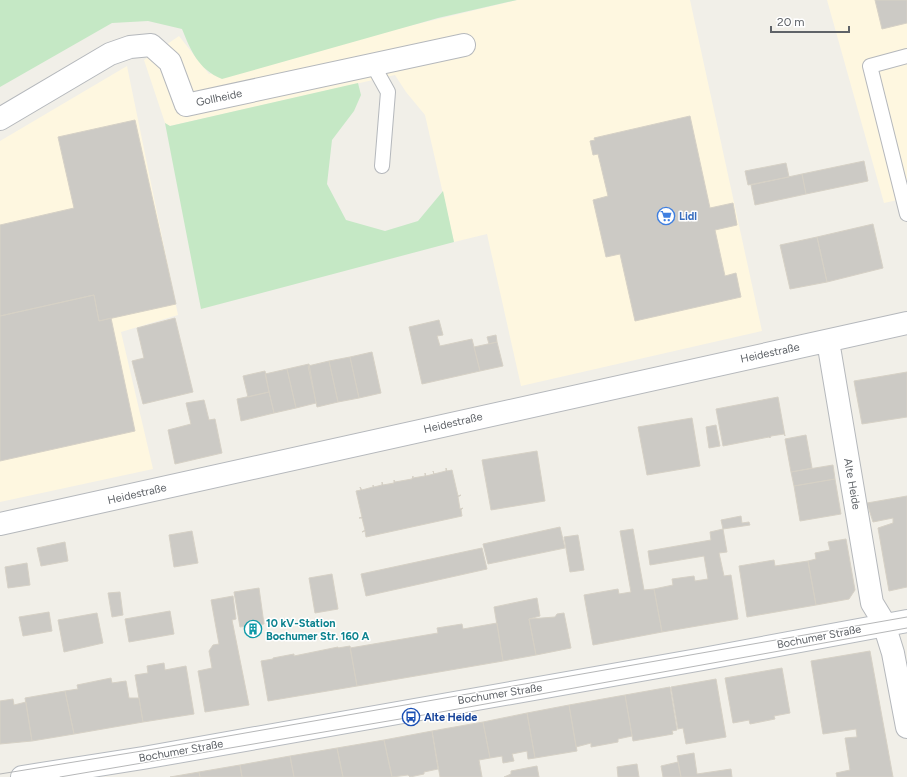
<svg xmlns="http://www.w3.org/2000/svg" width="907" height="777" viewBox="0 0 907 777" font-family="Figtree,sans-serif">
  <rect width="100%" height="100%" fill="#f1efe8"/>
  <path fill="#fef7e0" d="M 517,0 L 690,0 L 762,331 L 521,386 L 487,234 L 454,242 L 425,115 L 406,92 L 395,75 L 170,126 L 165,123 L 144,60 L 179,36 L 209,74 Z
    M 827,0 L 907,0 L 907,198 L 884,203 Z
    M 127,66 L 178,315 L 121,332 L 153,469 L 0,502 L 0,141 Z"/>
  <path fill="#c5e8c5" d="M 0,0 L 517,0 L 438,18 L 222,79 C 198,69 191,51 182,29 L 148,21 L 112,23 L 0,87 Z
    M 358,83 L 361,95 L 354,111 L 332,140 L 327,184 L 346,220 L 385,231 L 418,221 L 443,191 L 454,242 L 201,309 L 165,123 L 170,126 Z"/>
  <path fill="#cccac5" stroke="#d6d1c6" d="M 875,0 L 907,0 L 907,23 L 882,29 Z
    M 690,116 L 710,208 L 733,203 L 737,225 L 715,230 L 725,276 L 736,273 L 741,297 L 635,321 L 620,254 L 606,257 L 593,200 L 608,196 L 598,154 L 593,155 L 590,141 L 595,140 L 594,138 Z
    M 135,120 L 176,304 L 99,321 L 94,295 L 0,316 L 0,225 L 74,208 L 58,137 Z
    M 864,161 L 868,181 L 806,194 L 802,174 Z
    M 786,163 L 789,177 L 748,185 L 745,171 Z
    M 802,174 L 806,194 L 755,205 L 751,185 Z
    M 873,224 L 883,268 L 827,282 L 817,237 Z
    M 817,237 L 827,282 L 790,289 L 780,245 Z
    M 94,295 L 99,321 L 111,318 L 135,431 L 0,461 L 0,316 Z
    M 175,318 L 193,392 L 143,404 L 132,361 L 144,358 L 137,328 Z
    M 439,320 L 443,335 L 437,336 L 440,346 L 472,339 L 480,371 L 422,384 L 409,327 Z
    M 496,335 L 497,342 L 489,344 L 487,337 Z
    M 497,342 L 503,366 L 480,371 L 474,347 Z
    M 372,352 L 381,393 L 359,398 L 350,357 Z
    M 350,357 L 359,398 L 338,402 L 329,361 Z
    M 329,361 L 338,402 L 317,407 L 308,366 Z
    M 309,364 L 316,403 L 296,408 L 287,369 Z
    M 287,369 L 296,408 L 274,413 L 265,374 Z
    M 265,371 L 269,392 L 248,397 L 243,376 Z
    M 907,372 L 907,417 L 862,424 L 854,381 Z
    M 269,392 L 274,413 L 241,421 L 237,399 Z
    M 778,397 L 785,436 L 784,434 L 771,436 L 770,438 L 769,437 L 723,446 L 716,409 Z
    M 204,400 L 209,420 L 215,419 L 222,453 L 175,464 L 168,430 L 191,424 L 186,403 Z
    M 692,418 L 700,466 L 647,475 L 638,427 Z
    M 716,425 L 720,446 L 709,448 L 706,427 Z
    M 806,435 L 812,468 L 791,472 L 785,439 Z
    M 537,451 L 545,501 L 491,510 L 482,460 Z
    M 833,465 L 835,479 L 794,486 L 791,472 Z
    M 446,468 L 447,471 L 452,470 L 458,496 L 461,495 L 458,497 L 460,509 L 463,508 L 461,510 L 462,516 L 366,537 L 365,531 L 362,532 L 365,530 L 362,518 L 359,518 L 362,517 L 356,491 L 361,490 L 360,487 L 362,490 L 373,487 L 373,485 L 374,487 L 382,485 L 382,482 L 383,485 L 394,483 L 394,480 L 395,482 L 412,479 L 413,476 L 413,478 L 425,476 L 425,473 L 426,476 L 434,474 L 433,471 L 434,474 L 446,471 Z
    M 835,479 L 841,514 L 800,521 L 794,486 Z
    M 907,496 L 907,587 L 889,591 L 878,528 L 893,523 L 893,518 L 873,522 L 867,503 Z
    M 741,516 L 742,523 L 749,522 L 750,525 L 723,529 L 721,520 Z
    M 560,527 L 565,548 L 488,564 L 483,544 Z
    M 633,529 L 644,590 L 654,589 L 662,632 L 593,645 L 584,595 L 618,589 L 619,594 L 631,592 L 620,531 Z
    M 723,529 L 727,552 L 719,553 L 724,576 L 731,575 L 738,619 L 662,632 L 654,589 L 673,585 L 672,579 L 694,576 L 695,581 L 708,579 L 704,556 L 650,565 L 648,551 L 711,540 L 710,532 Z
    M 192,531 L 198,563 L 174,567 L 169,535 Z
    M 578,535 L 584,570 L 570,572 L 564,537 Z
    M 846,539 L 855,590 L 849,599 L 816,605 L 808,561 L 816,559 L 815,553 L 830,550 L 828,542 Z
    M 65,542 L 68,561 L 41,566 L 37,548 Z
    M 482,548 L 487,569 L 366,596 L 361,574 Z
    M 774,560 L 775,566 L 808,561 L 816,605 L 747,617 L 739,566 Z
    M 27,563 L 30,585 L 8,588 L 5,567 Z
    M 332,574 L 338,609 L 315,613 L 309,578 Z
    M 259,588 L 264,624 L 240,627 L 234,592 Z
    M 120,592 L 123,615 L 112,617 L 108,593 Z
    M 233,596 L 236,619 L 232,620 L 249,705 L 205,712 L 198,671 L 212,668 L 209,651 L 213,645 L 219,644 L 211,600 Z
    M 537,598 L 540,616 L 529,619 L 536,655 L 503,661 L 494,607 Z
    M 170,611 L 174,634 L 129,642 L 125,619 Z
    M 49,612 L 52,631 L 23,636 L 19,617 Z
    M 97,613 L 103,643 L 64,652 L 58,620 Z
    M 564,613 L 571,648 L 536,655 L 529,619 L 555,617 L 557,614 Z
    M 497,623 L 503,661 L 357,686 L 350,648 L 438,633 L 437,628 L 462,624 L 463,629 Z
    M 259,625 L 260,631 L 247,633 L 246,628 Z
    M 350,646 L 357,686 L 268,701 L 261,661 L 273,659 L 273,658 L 294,654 L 294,656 L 338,647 L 338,648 Z
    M 870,651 L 893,777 L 837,777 L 836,773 L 850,770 L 845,738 L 857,737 L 856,729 L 823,734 L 811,661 Z
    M 164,663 L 165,670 L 186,666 L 194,714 L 143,722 L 135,675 L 148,673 L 147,666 Z
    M 782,668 L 790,713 L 774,716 L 775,719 L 750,724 L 749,720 L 733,723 L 725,678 Z
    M 111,678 L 112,683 L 126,681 L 129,698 L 139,698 L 143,722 L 74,734 L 65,691 L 78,689 L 77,685 Z
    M 716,679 L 726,737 L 686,744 L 683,728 L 678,729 L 671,687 Z
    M 670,687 L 677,730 L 672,731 L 673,734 L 633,741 L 625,695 Z
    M 65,691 L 74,734 L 32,741 L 25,698 Z
    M 625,695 L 632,736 L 618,739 L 618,742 L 591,747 L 591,743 L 576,747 L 569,705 Z
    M 13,699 L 14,705 L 26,702 L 32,741 L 0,744 L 0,701 Z
    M 569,705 L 577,751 L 535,758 L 527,713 Z
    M 527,713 L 535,758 L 528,759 L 527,751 L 512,754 L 514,761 L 503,763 L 502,756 L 490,758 L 483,722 Z
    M 483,722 L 490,758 L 479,760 L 482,777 L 440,777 L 432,731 Z
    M 432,731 L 438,769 L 424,772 L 424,774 L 410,777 L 408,775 L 392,777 L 384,740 Z
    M 384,740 L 392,777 L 343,777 L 337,748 Z
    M 337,748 L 343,777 L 294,777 L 290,756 Z
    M 694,753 L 697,774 L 731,769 L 732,777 L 681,777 L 677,756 Z
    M 290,756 L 294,777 L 242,777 L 240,765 Z
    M 678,762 L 681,777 L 663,777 L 661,766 Z
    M 637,764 L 639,777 L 618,777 L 617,767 Z
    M 240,765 L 242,777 L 200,777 L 199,772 Z
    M 537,766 L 539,777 L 504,777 L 511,774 L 511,771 Z
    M 199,772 L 200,777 L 170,777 Z"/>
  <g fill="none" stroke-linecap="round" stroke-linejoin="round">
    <defs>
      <path id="service" d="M 907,56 L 870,66 L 907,214
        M 373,65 L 388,92 L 382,166"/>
      <path id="minor" d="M 0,119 L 110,54 L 130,47 L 151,45 L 170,62 L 186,105 L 464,45
        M 828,341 L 872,603 L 883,621 L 893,653 L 907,727
        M 0,524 L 907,323"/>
      <path id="secondary" d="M 22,777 L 143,758 L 703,659 L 907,621"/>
    </defs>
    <use href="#service" stroke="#b5b8bc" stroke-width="16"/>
    <use href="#minor" stroke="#b5b8bc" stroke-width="24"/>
    <use href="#secondary" stroke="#b6babf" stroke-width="24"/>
    <use href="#service" stroke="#fff" stroke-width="14"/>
    <use href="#minor" stroke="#fff" stroke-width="22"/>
    <use href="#secondary" stroke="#fff" stroke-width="22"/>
    <path stroke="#b6b7b8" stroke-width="1" d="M 0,774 L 154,749 L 907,617
      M 60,777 L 441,712 L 907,628"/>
  </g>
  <defs>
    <symbol id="supermarket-ring" viewBox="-11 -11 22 22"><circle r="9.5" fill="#fff" stroke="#3f7fe0" stroke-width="1.5"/><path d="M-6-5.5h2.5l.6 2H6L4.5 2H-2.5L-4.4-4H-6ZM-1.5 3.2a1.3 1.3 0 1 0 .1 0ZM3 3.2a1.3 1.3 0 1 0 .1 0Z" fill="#3f7fe0"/></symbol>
    <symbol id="building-ring" viewBox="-11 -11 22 22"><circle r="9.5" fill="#fff" stroke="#0f9aa8" stroke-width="1.5"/><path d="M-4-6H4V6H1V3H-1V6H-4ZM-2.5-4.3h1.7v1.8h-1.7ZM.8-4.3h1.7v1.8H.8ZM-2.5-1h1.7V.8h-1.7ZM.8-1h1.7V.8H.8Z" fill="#0f9aa8"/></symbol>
    <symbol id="bus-ring" viewBox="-11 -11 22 22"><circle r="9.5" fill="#fff" stroke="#1a4fb4" stroke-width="1.5"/><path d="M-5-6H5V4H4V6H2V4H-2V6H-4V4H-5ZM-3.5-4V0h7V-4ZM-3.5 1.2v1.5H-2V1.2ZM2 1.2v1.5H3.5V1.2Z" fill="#1a4fb4"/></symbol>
  </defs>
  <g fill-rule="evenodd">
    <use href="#supermarket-ring" x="656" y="206" width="20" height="20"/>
    <use href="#building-ring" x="243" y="619" width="20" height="20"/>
    <use href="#bus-ring" x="401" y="707" width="20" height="20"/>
  </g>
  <g text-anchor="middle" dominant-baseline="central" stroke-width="3" stroke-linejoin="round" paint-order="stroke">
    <g font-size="11" fill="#5f6368" stroke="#fff">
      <text transform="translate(219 98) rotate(-12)">Gollheide</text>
      <text transform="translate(770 353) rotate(-12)">Heidestraße</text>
      <text transform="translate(453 423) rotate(-13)">Heidestraße</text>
      <text transform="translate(852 484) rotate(80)">Alte Heide</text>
      <text transform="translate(137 494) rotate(-13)">Heidestraße</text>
      <text transform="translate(819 637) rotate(-11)">Bochumer Straße</text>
      <text transform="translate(500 694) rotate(-9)">Bochumer Straße</text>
      <text transform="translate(181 751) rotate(-10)">Bochumer Straße</text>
    </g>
    <g font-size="11" font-weight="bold" fill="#366cbe" stroke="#fff" text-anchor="start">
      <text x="679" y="216">Lidl</text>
    </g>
    <g font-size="11" font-weight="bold" fill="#0d838f" stroke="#fff" text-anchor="start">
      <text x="266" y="623">10 kV-Station<tspan x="266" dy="13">Bochumer Str. 160 A</tspan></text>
    </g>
    <g font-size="11" font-weight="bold" fill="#164399" stroke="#fff" text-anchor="start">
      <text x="424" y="717">Alte Heide</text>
    </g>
  </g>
  <path d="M771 26v6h78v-6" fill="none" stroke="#5f6368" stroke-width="2"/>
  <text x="777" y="26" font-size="12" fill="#5f6368" stroke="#ffffff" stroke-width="3" paint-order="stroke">20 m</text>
</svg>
